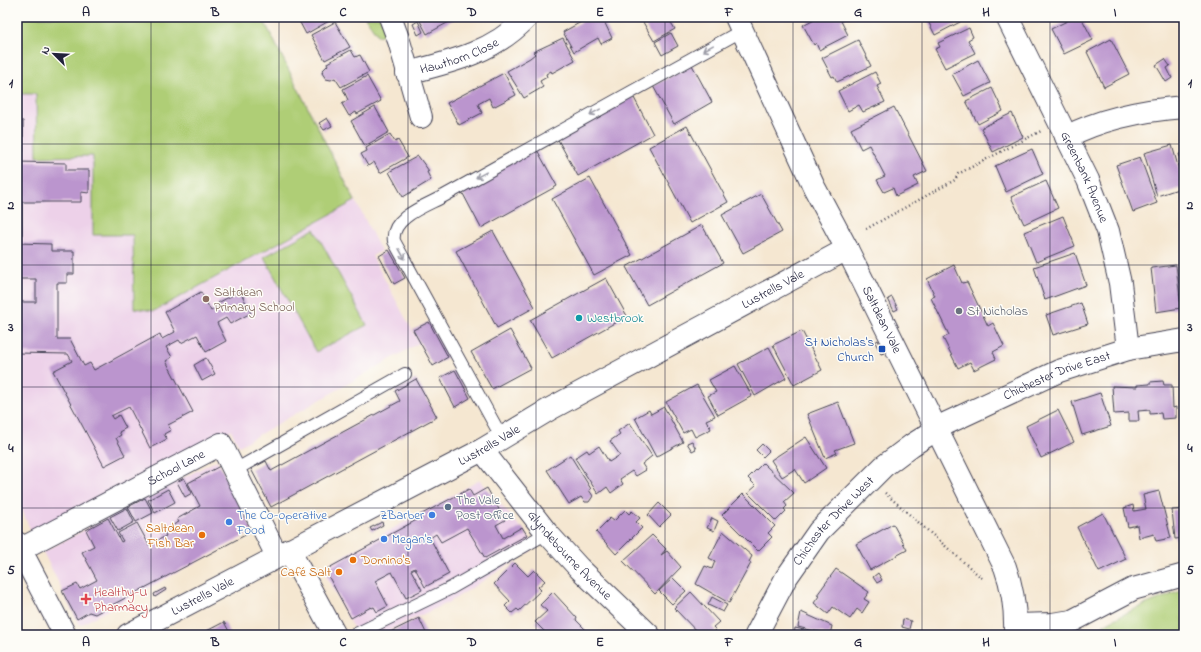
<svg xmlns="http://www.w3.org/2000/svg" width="1201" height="652" viewBox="0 0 1201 652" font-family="'Indie Flower',sans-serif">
  <rect width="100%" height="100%" fill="#fdfcf7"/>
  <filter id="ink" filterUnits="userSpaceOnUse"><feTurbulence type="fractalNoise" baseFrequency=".025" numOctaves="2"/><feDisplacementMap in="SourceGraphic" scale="8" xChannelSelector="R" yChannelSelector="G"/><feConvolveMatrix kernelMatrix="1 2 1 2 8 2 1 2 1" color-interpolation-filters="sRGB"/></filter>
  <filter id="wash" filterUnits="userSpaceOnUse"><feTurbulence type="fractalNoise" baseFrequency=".012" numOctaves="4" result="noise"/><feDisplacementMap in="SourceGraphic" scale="16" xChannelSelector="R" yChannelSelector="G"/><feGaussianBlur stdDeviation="0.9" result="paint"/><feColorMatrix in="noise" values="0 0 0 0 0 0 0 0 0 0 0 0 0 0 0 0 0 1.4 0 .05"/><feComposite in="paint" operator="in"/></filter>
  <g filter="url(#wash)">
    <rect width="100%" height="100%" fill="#f5e7d1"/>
    <path fill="#edd1e9" d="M 17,17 L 262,17 L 381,251 L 372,256 L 419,343 L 239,446 L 231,430 L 37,532 L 31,531 L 17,499 Z
      M 217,460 L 253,532 L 80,625 L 43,552 Z
      M 480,480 L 537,547 L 451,601 L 379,635 L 357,635 L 322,568 Z"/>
    <path fill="#afce76" stroke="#687858" d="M 17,17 L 262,17 L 355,201 L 154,311 L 134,308 L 133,235 L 93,235 L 93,156 L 37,157 L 36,94 L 17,94 Z
      M 365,17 L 381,17 L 386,33 L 378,36 Z
      M 314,229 L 367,325 L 316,352 L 264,257 Z
      M 1184,590 L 1184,635 L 1087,635 C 1118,615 1149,602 1184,590 Z"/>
    <g id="blocks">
      <path fill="#bb95ce" d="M 297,17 L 336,17 L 306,34 Z
        M 418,17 L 458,17 L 427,34 Z
        M 590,17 L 602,17 L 612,38 L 601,44 L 598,38 L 574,52 L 563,32 Z
        M 640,17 L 674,17 L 675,18 L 670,21 L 675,29 L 654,41 Z
        M 818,17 L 845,17 L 846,18 L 841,21 L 848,35 L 819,50 L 816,43 L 814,45 L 803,25 Z
        M 926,17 L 958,17 L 960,22 L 935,35 Z
        M 1075,17 L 1081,17 L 1093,40 L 1064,54 L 1051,29 Z
        M 418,21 L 423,32 L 418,35 L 413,24 Z
        M 335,22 L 350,47 L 325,60 L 311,35 Z
        M 969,28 L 973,37 L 968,40 L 975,53 L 945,68 L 935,49 L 940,47 L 938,43 Z
        M 671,33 L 678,46 L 662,55 L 655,42 Z
        M 563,38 L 575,60 L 552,73 L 551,71 L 546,74 L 547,77 L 540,81 L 543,87 L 524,98 L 507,71 L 530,58 L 535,54 L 533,52 Z
        M 1111,39 L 1129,74 L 1104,87 L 1087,52 Z
        M 858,40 L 871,66 L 837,82 L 834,76 L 832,77 L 822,58 Z
        M 351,50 L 355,57 L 360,55 L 369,72 L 341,87 L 335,78 L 331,80 L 326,79 L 322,73 L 323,70 L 328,65 L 327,63 Z
        M 1165,59 L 1170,66 L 1167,68 L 1172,78 L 1166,82 L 1156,65 Z
        M 978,60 L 990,83 L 964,96 L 952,74 Z
        M 692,65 L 712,102 L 674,124 L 653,86 Z
        M 875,72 L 881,84 L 877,86 L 885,102 L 863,112 L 859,105 L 848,111 L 838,91 Z
        M 504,73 L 516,95 L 493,107 L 489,98 L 478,104 L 482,113 L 459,125 L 447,103 Z
        M 367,76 L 381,101 L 357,114 L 356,112 L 349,116 L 342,104 L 348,100 L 343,89 Z
        M 992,88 L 1003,111 L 978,124 L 966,101 Z
        M 633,96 L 653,134 L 578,176 L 557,138 Z
        M 375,107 L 389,132 L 365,146 L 351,121 Z
        M 894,107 L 927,171 L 914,177 L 918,185 L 896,196 L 893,188 L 884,192 L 877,180 L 885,176 L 869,145 L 861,149 L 851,129 Z
        M 1012,113 L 1023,137 L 993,152 L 981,128 Z
        M 327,118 L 332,126 L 324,130 L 319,123 Z
        M 17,121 L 23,121 L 23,152 L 17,152 Z
        M 687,126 L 728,202 L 690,223 L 649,147 Z
        M 390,134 L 395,142 L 398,140 L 408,157 L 380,173 L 374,162 L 368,166 L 361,154 L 367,151 L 366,148 Z
        M 1172,145 L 1184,187 L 1157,196 L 1144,153 Z
        M 536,148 L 557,186 L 481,228 L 461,190 Z
        M 1032,149 L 1043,174 L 1006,192 L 995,166 Z
        M 1184,153 L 1184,171 L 1179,154 Z
        M 418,156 L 429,171 L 427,172 L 431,180 L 403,197 L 389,172 Z
        M 1140,157 L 1157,203 L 1133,212 L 1116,165 Z
        M 17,162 L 66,163 L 66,170 L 89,170 L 89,193 L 81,192 L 81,202 L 22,202 L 22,235 L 17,235 Z
        M 590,178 L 632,255 L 594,275 L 552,199 Z
        M 1046,181 L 1058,208 L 1024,224 L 1011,197 Z
        M 761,194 L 782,232 L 743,253 L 722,215 Z
        M 1063,216 L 1075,246 L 1036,262 L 1024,232 Z
        M 702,225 L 723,263 L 647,305 L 626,267 Z
        M 493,231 L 535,307 L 497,328 L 456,251 Z
        M 17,243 L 51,244 L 51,251 L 74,251 L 74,274 L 67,274 L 67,283 L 57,283 L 57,339 L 70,339 L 84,366 L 90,363 L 94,370 L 160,334 L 162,339 L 175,332 L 165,312 L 201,292 L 211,311 L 220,306 L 218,303 L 240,291 L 251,313 L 230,324 L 226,318 L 217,323 L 226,341 L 206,352 L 197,335 L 181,343 L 179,340 L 166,347 L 172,357 L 166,361 L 193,412 L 168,425 L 171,430 L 164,434 L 167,439 L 150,448 L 129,407 L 111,416 L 113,419 L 119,415 L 126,428 L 119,432 L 121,435 L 116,438 L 125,455 L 104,466 L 53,371 L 72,361 L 68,354 L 17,353 L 17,302 L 36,302 L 36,279 L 17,279 Z
        M 389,250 L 405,278 L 394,284 L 379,256 Z
        M 1075,253 L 1086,285 L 1045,300 L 1034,267 Z
        M 954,265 L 962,283 L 967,282 L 988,326 L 993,323 L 1004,346 L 993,352 L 996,359 L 974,370 L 970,362 L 958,368 L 943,338 L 949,335 L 931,298 L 935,296 L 927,279 Z
        M 1176,265 L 1181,308 L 1156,312 L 1151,268 Z
        M 606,278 L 627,316 L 552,358 L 530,320 Z
        M 892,297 L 898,309 L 894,311 L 888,299 Z
        M 1081,303 L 1088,324 L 1053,335 L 1046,315 Z
        M 429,322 L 448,357 L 433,366 L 413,330 Z
        M 510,330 L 531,368 L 492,389 L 471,352 Z
        M 802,331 L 822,370 L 794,385 L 773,345 Z
        M 878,340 L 884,353 L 881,354 L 875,342 Z
        M 769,347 L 786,378 L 755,396 L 738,364 Z
        M 206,358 L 215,374 L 202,381 L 194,365 Z
        M 735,366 L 752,396 L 718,415 L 708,396 L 716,392 L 709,380 Z
        M 455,370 L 470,398 L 455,407 L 440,378 Z
        M 1184,378 L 1184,406 L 1183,406 L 1181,379 Z
        M 416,379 L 437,417 L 271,507 L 251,469 L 266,461 L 271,471 L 400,401 L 395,391 Z
        M 1163,381 L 1164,385 L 1172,385 L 1173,408 L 1176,407 L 1176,418 L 1162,419 L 1161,413 L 1150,414 L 1150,410 L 1138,411 L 1139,421 L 1129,421 L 1129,413 L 1114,414 L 1112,386 L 1137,387 L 1137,385 L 1150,384 L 1150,382 Z
        M 697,385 L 715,416 L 706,420 L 711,429 L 695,437 L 691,429 L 683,433 L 666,402 Z
        M 1100,393 L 1111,426 L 1082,435 L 1072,402 Z
        M 838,402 L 854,443 L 835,450 L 837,453 L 825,458 L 807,414 Z
        M 664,407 L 683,442 L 656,457 L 635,418 L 649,410 L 651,414 Z
        M 1058,410 L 1074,442 L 1041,458 L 1026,426 Z
        M 630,423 L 652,456 L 642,464 L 646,470 L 636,476 L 632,471 L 620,479 L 623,484 L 611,493 L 607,487 L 598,494 L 575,458 L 587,450 L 589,453 L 599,446 L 609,462 L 620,455 L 610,441 L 620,434 L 618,431 Z
        M 806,437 L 826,468 L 804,483 L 795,469 L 782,477 L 771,460 Z
        M 692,441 L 696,449 L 692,451 L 687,443 Z
        M 762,444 L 769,451 L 763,457 L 756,450 Z
        M 570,455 L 591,489 L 589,490 L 593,496 L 589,502 L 585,502 L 581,497 L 569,504 L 547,470 Z
        M 763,463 L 794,493 L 784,502 L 787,506 L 784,509 L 786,511 L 776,521 L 748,493 L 756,486 L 748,478 Z
        M 220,466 L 253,531 L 95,614 L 89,612 L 77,619 L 62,591 L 77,584 L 80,589 L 97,580 L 82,552 L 94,546 L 86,530 L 108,518 L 121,542 L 123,541 L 118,533 L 137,523 L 149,545 L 166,536 L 163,530 L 179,522 L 177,519 L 200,506 L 188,483 Z
        M 184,478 L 192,493 L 185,497 L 177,482 Z
        M 487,488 L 505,520 L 496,525 L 503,538 L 522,527 L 527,535 L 485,558 L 467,528 L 441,542 L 436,534 L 430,538 L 449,574 L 425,587 L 415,568 L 411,570 L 422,590 L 406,598 L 392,572 L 375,581 L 388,606 L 377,612 L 374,607 L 372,608 L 371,607 L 351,618 L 325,570 L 422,517 L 420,515 L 469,489 L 473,496 Z
        M 168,489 L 175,502 L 155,513 L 148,500 Z
        M 1159,491 L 1171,538 L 1156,541 L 1154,534 L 1139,538 L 1137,525 L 1128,527 L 1124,508 L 1133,505 L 1134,511 L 1146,509 L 1143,495 Z
        M 743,494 L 775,526 L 768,533 L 772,537 L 758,551 L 722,515 Z
        M 145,498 L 153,513 L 136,522 L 128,507 Z
        M 659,503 L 671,515 L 659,527 L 648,515 Z
        M 127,508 L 134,522 L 118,531 L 110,517 Z
        M 1184,509 L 1184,538 L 1175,539 L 1172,510 Z
        M 625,510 L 629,514 L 632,511 L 640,518 L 636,522 L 642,528 L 616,554 L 596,532 L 610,518 L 614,521 Z
        M 1103,513 L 1126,559 L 1099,572 L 1077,527 Z
        M 712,518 L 718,521 L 714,531 L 707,528 Z
        M 382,522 L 383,525 L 372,531 L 370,528 Z
        M 893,524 L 907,550 L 870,570 L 856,544 Z
        M 723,531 L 752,556 L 749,562 L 751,563 L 729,603 L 696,584 L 705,566 L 712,569 L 715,561 L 709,558 Z
        M 652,535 L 666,549 L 661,555 L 667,551 L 681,567 L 655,594 L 623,561 Z
        M 515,563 L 528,576 L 534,570 L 545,581 L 538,587 L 541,590 L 519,611 L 517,609 L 512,613 L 505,606 L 510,601 L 494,584 Z
        M 836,569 L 869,592 L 864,599 L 869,602 L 862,613 L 857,609 L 850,619 L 833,607 L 828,614 L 814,603 L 819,596 L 817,595 Z
        M 878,573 L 882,580 L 877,583 L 873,577 Z
        M 673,578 L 686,591 L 672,604 L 659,591 Z
        M 165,588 L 166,590 L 155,597 L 154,594 Z
        M 553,592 L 577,618 L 576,620 L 591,635 L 548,635 L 535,622 L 547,611 L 540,605 Z
        M 691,592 L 719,622 L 713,627 L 716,630 L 711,635 L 700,635 L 674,608 Z
        M 712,597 L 727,605 L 723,612 L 708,605 Z
        M 801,612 L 832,626 L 830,635 L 798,627 Z
        M 419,618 L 427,635 L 384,635 Z
        M 903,619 L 911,621 L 909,629 L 902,627 Z
        M 224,622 L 231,635 L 199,635 Z
        M 795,628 L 821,634 L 821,635 L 794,635 Z"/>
    </g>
  </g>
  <g filter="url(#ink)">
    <use href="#blocks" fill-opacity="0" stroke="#424052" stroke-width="1"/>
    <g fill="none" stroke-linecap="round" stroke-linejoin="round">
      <defs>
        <path id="lane" d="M 502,438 L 394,241 C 390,218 425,206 442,197 L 743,30
          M 235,470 L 405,374
          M 354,635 L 451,588 L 547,533"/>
        <g id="street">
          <path d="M 390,17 L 399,41 L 421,117"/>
          <path id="s1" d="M 736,17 L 814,187 L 847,249 L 1005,567 C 1013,589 1016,611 1015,635"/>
          <path id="s2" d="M 1007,17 L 1088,180 L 1108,231 L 1120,283 L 1128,349"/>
          <path id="s3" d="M 407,73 C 451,62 495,52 527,17"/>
          <path d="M 1066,137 C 1103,118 1143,110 1184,107"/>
          <path id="s4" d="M 482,450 L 547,533 L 579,568 L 649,635"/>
          <path d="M 17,543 L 65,635"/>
          <path id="s5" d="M 21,549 L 221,444 L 277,556"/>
          <path d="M 289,550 L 335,635"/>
          <path d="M 1016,625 L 1052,624 L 1072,621 L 1133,589 L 1184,575"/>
          <path id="s6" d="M 128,635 L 482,450 L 550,409 L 847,249"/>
          <path id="s7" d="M 756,635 L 786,578 L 819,531 L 884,466 L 912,445 L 947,423 L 1059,371 L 1128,349 L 1184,340"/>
        </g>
      </defs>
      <use href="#lane" stroke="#424052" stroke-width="14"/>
      <use href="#street" stroke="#424052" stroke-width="24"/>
      <path stroke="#424052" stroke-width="2.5" stroke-dasharray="1 3" stroke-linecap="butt" d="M 866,229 L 955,180 L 958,174 L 1041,131
        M 885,493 L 984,580"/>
      <use href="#lane" stroke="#fff" stroke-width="12"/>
      <use href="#street" stroke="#fff" stroke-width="22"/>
    </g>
    <defs><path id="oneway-shaft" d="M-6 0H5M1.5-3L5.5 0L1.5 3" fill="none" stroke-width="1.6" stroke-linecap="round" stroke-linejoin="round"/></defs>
    <g stroke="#9c9ca7">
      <use href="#oneway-shaft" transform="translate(708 48) rotate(151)"/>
      <use href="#oneway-shaft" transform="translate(595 112) rotate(151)"/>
      <use href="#oneway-shaft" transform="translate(481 175) rotate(151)"/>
      <use href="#oneway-shaft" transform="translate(402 254) rotate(61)"/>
    </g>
  </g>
  <path fill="none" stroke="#22223b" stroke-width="1" stroke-opacity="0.55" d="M 151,17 L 151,635M 279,17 L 279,635M 408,17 L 408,635M 536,17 L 536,635M 665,17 L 665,635M 793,17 L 793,635M 922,17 L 922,635M 1050,17 L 1050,635M 17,144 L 1184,144M 17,265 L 1184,265M 17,387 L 1184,387M 17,508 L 1184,508"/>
  <circle fill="#8d6e63" stroke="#fdfcf7" stroke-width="1.5" cx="206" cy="299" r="4"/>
  <circle fill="#6b7280" stroke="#fdfcf7" stroke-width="1.5" cx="959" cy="311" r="4"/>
  <circle fill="#0f9aa8" stroke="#fdfcf7" stroke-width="1.5" cx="579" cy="318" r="4"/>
  <rect fill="#1a4fb4" stroke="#fdfcf7" stroke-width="1.5" x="878" y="345" width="8" height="8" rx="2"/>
  <circle fill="#5c6f8a" stroke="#fdfcf7" stroke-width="1.5" cx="448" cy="507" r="4"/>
  <g fill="#3f7fe0" stroke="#fdfcf7" stroke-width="1.5">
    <circle cx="432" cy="515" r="4"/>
    <circle cx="229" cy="522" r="4"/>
    <circle cx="384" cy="539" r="4"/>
  </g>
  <g fill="#e8710a" stroke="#fdfcf7" stroke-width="1.5">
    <circle cx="202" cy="535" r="4"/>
    <circle cx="353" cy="560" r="4"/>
    <circle cx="339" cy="572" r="4"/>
  </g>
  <path fill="#e0444e" stroke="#fdfcf7" stroke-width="1.5" d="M84 593h4v4h4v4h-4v4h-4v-4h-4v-4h4z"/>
  <g text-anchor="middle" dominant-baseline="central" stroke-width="3" stroke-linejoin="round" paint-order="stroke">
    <g font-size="13" fill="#22223b" stroke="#fdfcf7">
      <text stroke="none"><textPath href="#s3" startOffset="55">Hawthorn Close</textPath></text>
      <text stroke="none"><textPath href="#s2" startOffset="178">Greenbank Avenue</textPath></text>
      <text stroke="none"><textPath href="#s6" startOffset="732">Lustrells Vale</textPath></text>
      <text stroke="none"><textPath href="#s1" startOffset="336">Saltdean Vale</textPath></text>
      <text stroke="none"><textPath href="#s7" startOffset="410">Chichester Drive East</textPath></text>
      <text stroke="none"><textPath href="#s6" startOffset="408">Lustrells Vale</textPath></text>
      <text stroke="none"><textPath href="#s5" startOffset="175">School Lane</textPath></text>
      <text stroke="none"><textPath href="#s7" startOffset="139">Chichester Drive West</textPath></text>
      <text stroke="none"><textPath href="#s4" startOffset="137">Glyndebourne Avenue</textPath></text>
      <text stroke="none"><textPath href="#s6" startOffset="84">Lustrells Vale</textPath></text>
    </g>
    <g font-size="13" fill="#785e54" stroke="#fdfcf7" text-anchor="start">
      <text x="214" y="292">Saltdean<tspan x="214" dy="15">Primary School</tspan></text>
    </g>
    <g font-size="13" fill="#5b616d" stroke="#fdfcf7" text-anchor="start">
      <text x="967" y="311">St Nicholas</text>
    </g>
    <g font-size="13" fill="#0d838f" stroke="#fdfcf7" text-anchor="start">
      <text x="587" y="318">Westbrook</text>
    </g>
    <g font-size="13" fill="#164399" stroke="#fdfcf7" text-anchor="end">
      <text x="874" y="342">St Nicholas's<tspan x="874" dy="15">Church</tspan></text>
    </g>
    <g font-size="13" fill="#4e5e75" stroke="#fdfcf7" text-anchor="start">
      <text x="456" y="500">The Vale<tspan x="456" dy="15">Post Office</tspan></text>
    </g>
    <g font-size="13" fill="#366cbe" stroke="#fdfcf7" text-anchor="start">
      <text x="237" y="515">The Co-operative<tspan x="237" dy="15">Food</tspan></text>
      <text x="424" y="515" text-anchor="end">ZBarber</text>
      <text x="392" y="539">Megan's</text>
    </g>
    <g font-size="13" fill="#c56008" stroke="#fdfcf7" text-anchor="end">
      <text x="194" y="528">Saltdean<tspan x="194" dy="15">Fish Bar</tspan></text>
      <text x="361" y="560" text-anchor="start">Domino's</text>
      <text x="331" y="572">Café Salt</text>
    </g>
    <g font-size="13" fill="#be3a42" stroke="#fdfcf7" text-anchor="start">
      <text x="94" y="592">Healthy-U<tspan x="94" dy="15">Pharmacy</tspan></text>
    </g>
  </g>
  <rect width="1201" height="652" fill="none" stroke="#fdfcf7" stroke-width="44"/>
  <g transform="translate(54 54) rotate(294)" stroke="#fdfcf7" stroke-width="3" paint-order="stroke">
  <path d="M0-3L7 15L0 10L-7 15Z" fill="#22223b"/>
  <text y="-6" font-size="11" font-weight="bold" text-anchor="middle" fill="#22223b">N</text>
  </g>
  <rect x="22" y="22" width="1157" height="608" fill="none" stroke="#22223b" stroke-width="1.5"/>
  <g font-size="13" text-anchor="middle" font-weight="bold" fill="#22223b">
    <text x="86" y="16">A</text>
    <text x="215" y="16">B</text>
    <text x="343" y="16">C</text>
    <text x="472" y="16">D</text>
    <text x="600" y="16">E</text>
    <text x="729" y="16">F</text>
    <text x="858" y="16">G</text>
    <text x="986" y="16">H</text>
    <text x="1115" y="16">I</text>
    <text x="11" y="87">1</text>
    <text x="1190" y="87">1</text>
    <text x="11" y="209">2</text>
    <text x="1190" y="209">2</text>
    <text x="11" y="331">3</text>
    <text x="1190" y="331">3</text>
    <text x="11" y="452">4</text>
    <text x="1190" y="452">4</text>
    <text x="11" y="574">5</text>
    <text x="1190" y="574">5</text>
    <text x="86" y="646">A</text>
    <text x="215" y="646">B</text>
    <text x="343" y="646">C</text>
    <text x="472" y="646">D</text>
    <text x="600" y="646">E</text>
    <text x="729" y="646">F</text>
    <text x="858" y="646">G</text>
    <text x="986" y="646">H</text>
    <text x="1115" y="646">I</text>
  </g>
</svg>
